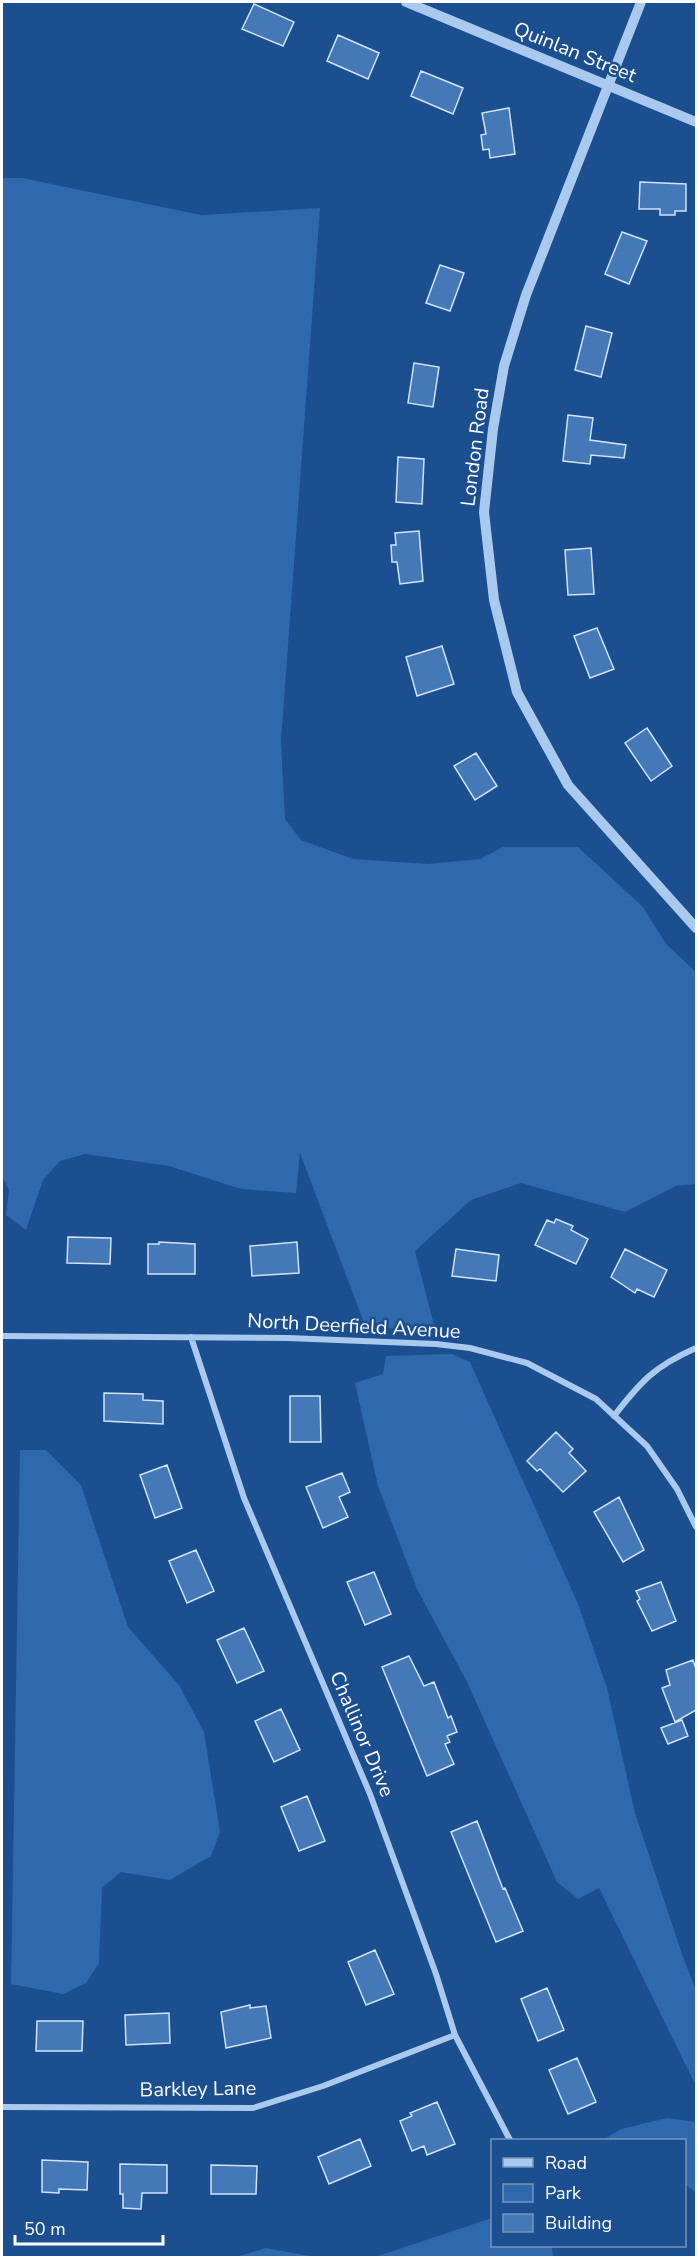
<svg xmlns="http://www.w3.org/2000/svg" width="698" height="2259" viewBox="0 0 698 2259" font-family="'Nunito Sans',sans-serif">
  <rect width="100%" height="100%" fill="#1b4f8f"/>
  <path fill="#2e69ad" d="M 2,178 L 22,178 L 201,215 L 320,208 L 281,741 L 285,819 L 301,840 L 353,859 L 428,864 L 480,859 L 503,847 L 578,847 L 643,907 L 666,944 L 696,972 L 696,1184 L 676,1186 L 625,1212 L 521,1183 L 471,1200 L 415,1251 L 435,1329 L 366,1328 L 300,1153 L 296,1193 L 241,1189 L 169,1166 L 85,1154 L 60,1161 L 43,1180 L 26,1230 L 6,1215 L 9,1190 L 2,1176 Z
    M 452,1354 L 470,1362 L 578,1604 L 607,1688 L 635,1813 L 683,1957 L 696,1990 L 696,2086 L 599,1888 L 578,1899 L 557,1882 L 467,1682 L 417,1589 L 378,1486 L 355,1383 L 383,1374 L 386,1356 Z
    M 20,1450 L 46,1450 L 81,1485 L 128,1627 L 179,1685 L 204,1732 L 220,1832 L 211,1856 L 170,1880 L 121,1872 L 102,1888 L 99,1963 L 86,1983 L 63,1994 L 11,1984 Z
    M 667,2118 L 696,2122 L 696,2193 L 685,2184 L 684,2140 L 603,2140 L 621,2129 Z
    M 492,2218 L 492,2246 L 552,2246 L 553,2257 L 375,2257 Z
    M 266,2248 L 315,2257 L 236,2257 Z"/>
  <path fill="#4478b7" stroke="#cfe3fa" stroke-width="1.5" d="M 254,4 L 294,22 L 283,46 L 242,29 Z
    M 338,35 L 379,53 L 368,79 L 327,61 Z
    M 421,71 L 463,88 L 453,114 L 411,96 Z
    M 509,108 L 515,154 L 490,158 L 489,149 L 483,150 L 481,135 L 486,134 L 482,113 Z
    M 640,182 L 686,184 L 686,211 L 675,211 L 675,215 L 660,215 L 660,209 L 639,209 Z
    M 622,232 L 647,241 L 629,284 L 605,274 Z
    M 440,265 L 464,273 L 450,311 L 426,303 Z
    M 586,326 L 612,333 L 601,377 L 575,370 Z
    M 414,363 L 439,367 L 433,407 L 408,403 Z
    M 568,415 L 593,418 L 590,440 L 626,445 L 624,458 L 591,455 L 590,464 L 563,461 Z
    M 398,457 L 424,459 L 422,504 L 396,502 Z
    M 419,531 L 423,581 L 400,584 L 397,562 L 392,562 L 391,545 L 396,545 L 395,533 Z
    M 591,548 L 594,594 L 568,595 L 565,550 Z
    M 597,628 L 614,669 L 590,678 L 574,636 Z
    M 442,646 L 454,684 L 417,696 L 406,657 Z
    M 647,728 L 672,766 L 651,781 L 625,743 Z
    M 476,753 L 497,786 L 475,800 L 454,766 Z
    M 556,1219 L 573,1226 L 571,1230 L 588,1239 L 576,1264 L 535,1245 L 547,1220 L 554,1223 Z
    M 68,1237 L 111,1238 L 110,1264 L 67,1263 Z
    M 159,1242 L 195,1244 L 195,1274 L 148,1274 L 148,1244 L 159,1244 Z
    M 297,1242 L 299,1273 L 252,1276 L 250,1246 Z
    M 456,1249 L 499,1255 L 496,1281 L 452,1276 Z
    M 625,1249 L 667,1270 L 654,1297 L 637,1289 L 635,1293 L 611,1277 Z
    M 104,1393 L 143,1394 L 143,1400 L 163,1401 L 163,1424 L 104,1421 Z
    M 290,1396 L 320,1396 L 321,1442 L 290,1442 Z
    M 556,1432 L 573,1449 L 569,1453 L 586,1471 L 563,1492 L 540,1469 L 537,1471 L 527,1461 Z
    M 167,1465 L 182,1508 L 155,1518 L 140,1475 Z
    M 342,1473 L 350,1492 L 339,1497 L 348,1517 L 323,1528 L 306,1487 Z
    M 619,1497 L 644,1550 L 623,1562 L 594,1512 Z
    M 196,1550 L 214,1591 L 187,1603 L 169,1561 Z
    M 374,1572 L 391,1614 L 365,1625 L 347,1582 Z
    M 661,1582 L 676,1621 L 652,1631 L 637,1601 L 640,1599 L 636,1591 Z
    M 244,1628 L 264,1671 L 237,1683 L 217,1640 Z
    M 409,1656 L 424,1686 L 434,1682 L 448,1718 L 451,1716 L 457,1732 L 447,1736 L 450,1742 L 445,1744 L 454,1764 L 427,1776 L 382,1667 Z
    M 693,1660 L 696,1669 L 696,1710 L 675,1722 L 662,1688 L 670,1685 L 666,1670 Z
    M 281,1709 L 300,1750 L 274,1762 L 255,1721 Z
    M 682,1720 L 688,1736 L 668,1744 L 661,1728 Z
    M 307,1796 L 325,1841 L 299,1851 L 281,1807 Z
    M 477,1821 L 503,1889 L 505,1888 L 523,1931 L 496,1942 L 451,1832 Z
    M 375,1950 L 394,1994 L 366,2005 L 348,1962 Z
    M 547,1988 L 564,2030 L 538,2041 L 521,1999 Z
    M 250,2005 L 250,2008 L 266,2006 L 271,2038 L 226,2048 L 221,2012 Z
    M 169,2013 L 170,2043 L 126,2045 L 125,2015 Z
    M 37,2021 L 83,2021 L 82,2051 L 36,2051 Z
    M 577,2058 L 596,2102 L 568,2114 L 549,2070 Z
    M 437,2102 L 455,2144 L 427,2155 L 424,2146 L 412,2151 L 400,2121 L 412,2116 L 410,2113 Z
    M 360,2139 L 371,2166 L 329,2184 L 318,2157 Z
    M 42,2160 L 88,2162 L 87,2190 L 59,2189 L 59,2193 L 42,2192 Z
    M 120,2164 L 167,2165 L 167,2193 L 142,2193 L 141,2209 L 123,2208 L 123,2194 L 120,2194 Z
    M 211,2165 L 257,2166 L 256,2194 L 211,2194 Z"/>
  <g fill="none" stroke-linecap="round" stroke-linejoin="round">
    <path stroke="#a9c9ee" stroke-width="6" d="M 2,1336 L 288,1338 L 436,1344 L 470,1348 L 527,1363 L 596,1399 L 647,1446 L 677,1489 L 696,1527
      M 191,1337 L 244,1498 L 370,1794 L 436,1974 L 455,2035 L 510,2140
      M 614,1416 C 641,1381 655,1366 696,1348
      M 2,2107 L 253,2108 L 323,2086 L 455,2035"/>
    <path stroke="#a9c9ee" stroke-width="10" d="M 406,2 L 696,122
      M 641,2 L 526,295 L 504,366 L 493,429 L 484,512 L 494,600 L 517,692 L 568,785 L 696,928"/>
  </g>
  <g text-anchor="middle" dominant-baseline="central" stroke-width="5" stroke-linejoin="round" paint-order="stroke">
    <g font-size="20" fill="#fff" stroke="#1b4f8f">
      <text transform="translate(575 52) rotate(22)">Quinlan Street</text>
      <text transform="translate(475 447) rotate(-83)">London Road</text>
      <text transform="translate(354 1326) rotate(3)">North Deerfield Avenue</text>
      <text transform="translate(362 1734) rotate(67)">Challinor Drive</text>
      <text transform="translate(198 2089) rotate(-1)">Barkley Lane</text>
    </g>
  </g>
  <rect width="698" height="2259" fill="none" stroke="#ffffff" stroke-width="6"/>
  <rect x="491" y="2139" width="195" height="108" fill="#1b4f8f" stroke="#7695bc" stroke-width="1.5"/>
  <rect x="503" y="2158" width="30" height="9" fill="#a9c9ee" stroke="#7695bc" stroke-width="1.5"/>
  <text x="545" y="2169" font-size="18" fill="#ffffff">Road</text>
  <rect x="503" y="2184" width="30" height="18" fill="#2e69ad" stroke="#7695bc" stroke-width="1.5"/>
  <text x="545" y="2199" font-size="18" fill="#ffffff">Park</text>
  <rect x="503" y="2214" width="30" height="18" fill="#4478b7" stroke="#7695bc" stroke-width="1.5"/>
  <text x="545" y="2229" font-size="18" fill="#ffffff">Building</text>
  <path d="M15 2235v9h148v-9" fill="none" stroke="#ffffff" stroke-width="3"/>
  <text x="24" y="2235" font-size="18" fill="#ffffff" stroke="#1b4f8f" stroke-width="4.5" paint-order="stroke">50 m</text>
</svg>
